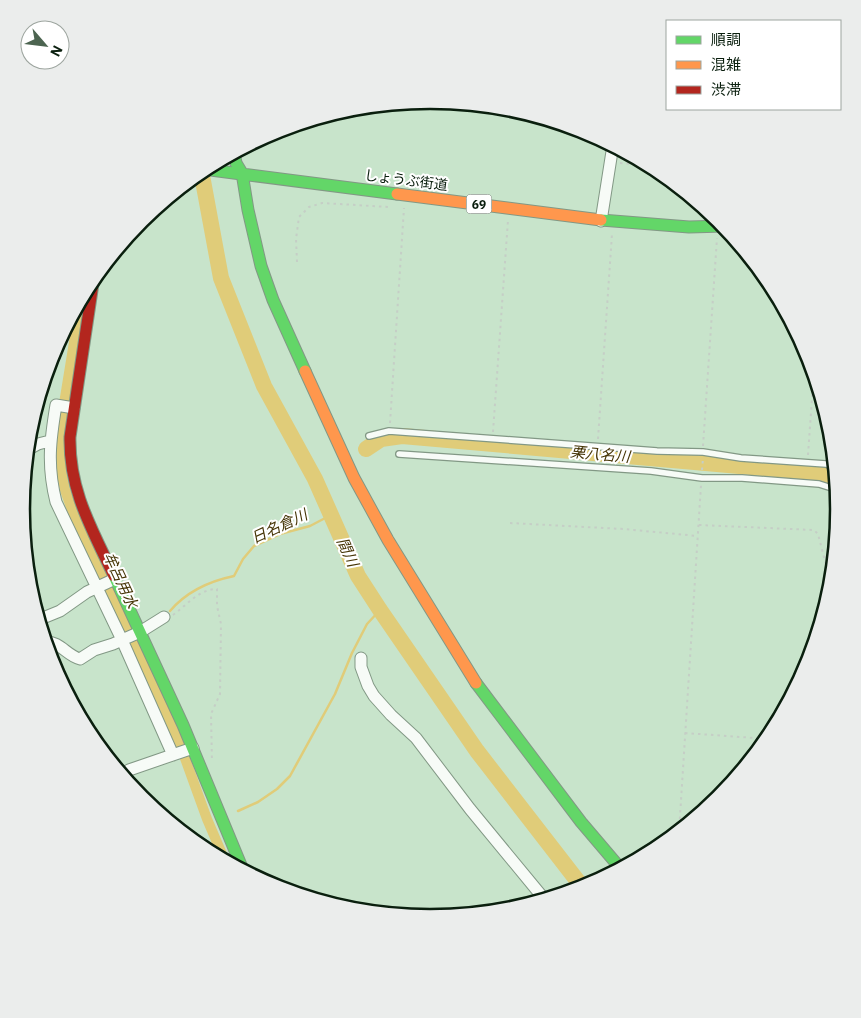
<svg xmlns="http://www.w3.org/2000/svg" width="861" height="1018" viewBox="0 0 861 1018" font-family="'IBM Plex Sans','Noto Sans JP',sans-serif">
  <rect width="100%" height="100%" fill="#c8e4cb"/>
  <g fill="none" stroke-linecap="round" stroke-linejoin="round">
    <path stroke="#e0cc79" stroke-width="2.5" d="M 170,611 C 187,591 210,581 234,576 L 243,559 L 254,546 L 280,534 L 310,526 L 331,515
      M 238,811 L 258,802 L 277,789 L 290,776 L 335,694 L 352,653 L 367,624 L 380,610"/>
    <path stroke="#e0cc79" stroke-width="10" d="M 81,299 L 61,422 L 61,471 L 65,490 L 73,513 L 135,643 L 178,739 L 207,819 L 225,861"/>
    <path stroke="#e0cc79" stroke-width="16" d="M 201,170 L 221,278 L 264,386 L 315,479 L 358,576 L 380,610 L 477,751 L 583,888
      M 366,449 L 381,439 L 402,436 L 808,472 L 829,475 L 837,479"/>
    <defs>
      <path id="lane" d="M 369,436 L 389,431 L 657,451 L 703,452 L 741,458 L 826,464 L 836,468
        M 399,454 L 651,471 L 702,478 L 742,478 L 819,484 L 838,490"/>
      <path id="street" d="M 601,221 L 613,145
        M 74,408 L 56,405 C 50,441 47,466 56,502 L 122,640 L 173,755
        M 27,450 L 38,444 L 50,441
        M 38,620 L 60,611 L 87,592 L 115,579
        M 45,642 C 60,641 67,656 80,659 L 94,650 L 113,644 L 140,632 L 164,617
        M 361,658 L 361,667 L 368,686 L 374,696 L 391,715 L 416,738 L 470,809 L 545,900
        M 123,776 L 129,770 L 193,748"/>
      <path id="fast" d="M 234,152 L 236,163 L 242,173 L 248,210 L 261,266 L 273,300 L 305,371
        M 203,169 L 397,194
        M 601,220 L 689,227 L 725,226
        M 114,576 L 183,725 L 243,870
        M 476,683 L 581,822 L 621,869"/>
      <path id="slow" d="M 397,194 L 601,220
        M 305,371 L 354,478 L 388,540 L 476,683"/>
      <path id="jam" d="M 94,277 L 70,437 C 69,491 92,529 114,576"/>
    </defs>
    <use href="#lane" stroke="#829885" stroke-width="8"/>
    <use href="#street" stroke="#829885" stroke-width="13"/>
    <use href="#fast" stroke="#829885" stroke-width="13"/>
    <use href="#slow" stroke="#829885" stroke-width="13"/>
    <use href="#jam" stroke="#829885" stroke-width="13"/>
    <path stroke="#c5cec6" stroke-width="2" stroke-dasharray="2.5 4" stroke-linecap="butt" d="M 620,163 L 652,166
      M 297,262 L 296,239 L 299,217 L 309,207 L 322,203 L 389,207
      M 390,423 L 404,208
      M 493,432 L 508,220
      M 598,439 L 612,234
      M 703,446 L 717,238
      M 808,455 L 814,370
      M 702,470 L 703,458
      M 510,523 L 623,529 L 698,536
      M 699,525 L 814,530 L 818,534 L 832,588
      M 173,615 C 187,605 199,589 217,589 L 217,606 L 221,624 L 220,694 L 211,714 L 212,762
      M 685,733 L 769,739
      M 679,832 L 701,485"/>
    <use href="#lane" stroke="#f7fbf7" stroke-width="5.5"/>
    <use href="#street" stroke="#f7fbf7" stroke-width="11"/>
    <use href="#fast" stroke="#63d668" stroke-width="11"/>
    <use href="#slow" stroke="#ff974d" stroke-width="11"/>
    <use href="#jam" stroke="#b3261e" stroke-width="11"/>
  </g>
  <g text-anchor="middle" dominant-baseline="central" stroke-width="4" stroke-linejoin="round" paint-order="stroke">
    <rect fill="#fff" stroke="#546256" stroke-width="1" x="466.5" y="194.5" width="25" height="19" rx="4"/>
    <g font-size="12" font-weight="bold" fill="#0a1f0e">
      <text x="479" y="204">69</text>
    </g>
    <g font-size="14" fill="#0a1f0e" stroke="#fff">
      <text transform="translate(406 180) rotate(7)">しょうぶ街道</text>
    </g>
    <g font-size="15" font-style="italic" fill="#463506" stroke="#fff">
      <text transform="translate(600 454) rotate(5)">栗八名川</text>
      <text transform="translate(279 526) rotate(-25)">日名倉川</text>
      <text transform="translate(348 552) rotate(66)">間川</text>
      <text transform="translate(121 580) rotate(65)">牟呂用水</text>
    </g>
  </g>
  <path d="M0 0H861V1018H0ZM30 509a400 400 0 1 1 800 0a400 400 0 1 1-800 0Z" fill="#ebedec" fill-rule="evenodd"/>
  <path fill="none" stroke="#0a1f0e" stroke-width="2.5" d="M30 509a400 400 0 1 1 800 0a400 400 0 1 1-800 0Z"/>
  <rect x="666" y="20" width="175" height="90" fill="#ffffff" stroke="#9da59f"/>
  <rect x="676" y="36" width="25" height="8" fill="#63d668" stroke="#9da59f"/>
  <text x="711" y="45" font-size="15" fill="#0a1f0e">順調</text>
  <rect x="676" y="61" width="25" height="8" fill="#ff974d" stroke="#9da59f"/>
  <text x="711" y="70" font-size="15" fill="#0a1f0e">混雑</text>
  <rect x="676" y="86" width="25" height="8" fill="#b3261e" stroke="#9da59f"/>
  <text x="711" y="95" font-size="15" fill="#0a1f0e">渋滞</text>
  <g transform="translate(45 45) rotate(118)"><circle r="24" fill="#ffffff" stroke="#9da59f"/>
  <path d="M0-4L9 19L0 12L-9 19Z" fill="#4c6450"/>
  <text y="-8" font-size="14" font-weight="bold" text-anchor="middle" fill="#0a1f0e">N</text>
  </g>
</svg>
